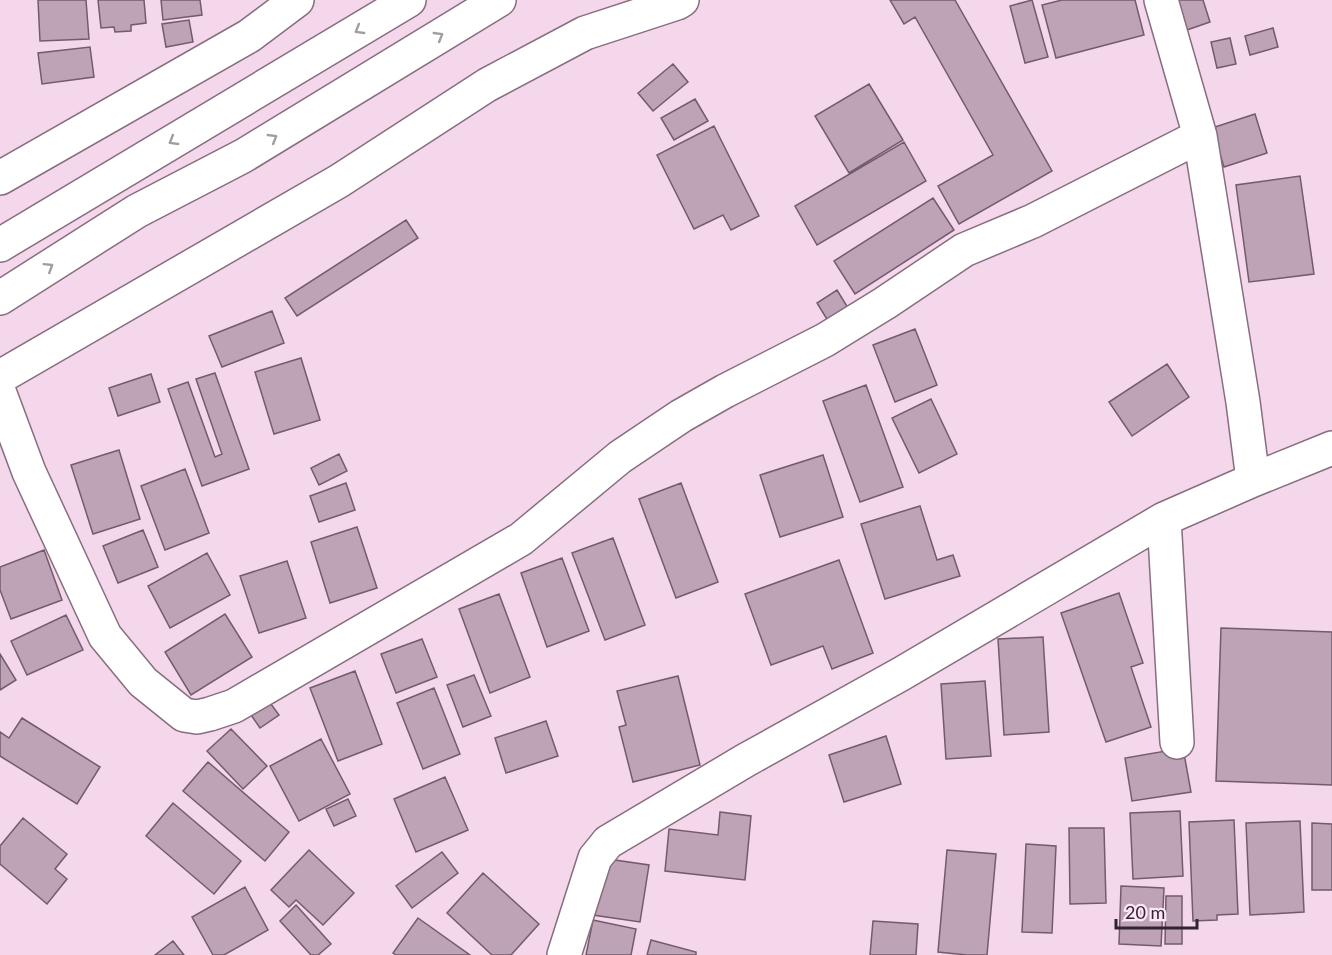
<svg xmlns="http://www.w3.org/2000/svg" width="1332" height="955" viewBox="0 0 1332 955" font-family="Lato,sans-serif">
  <rect width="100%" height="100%" fill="#f4d7eb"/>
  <path fill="#bea2b6" stroke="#735b6c" stroke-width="1.5" d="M 38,0 L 86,0 L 89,39 L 40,41 Z
    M 98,0 L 144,0 L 146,23 L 131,25 L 131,31 L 115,32 L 114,27 L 101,28 Z
    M 161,0 L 200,0 L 202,15 L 163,20 Z
    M 890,0 L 955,0 L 1052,171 L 959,224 L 938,186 L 993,155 L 915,17 L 904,24 Z
    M 1032,0 L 1048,57 L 1025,63 L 1010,6 Z
    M 1062,0 L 1135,0 L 1144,35 L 1056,58 L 1042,5 Z
    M 1173,0 L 1203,0 L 1210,22 L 1184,31 Z
    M 189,20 L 193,42 L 166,47 L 162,24 Z
    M 1273,28 L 1278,47 L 1250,55 L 1245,36 Z
    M 1230,38 L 1236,64 L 1217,68 L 1211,42 Z
    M 90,47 L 94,77 L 42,84 L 38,53 Z
    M 673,64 L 688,82 L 653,111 L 638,93 Z
    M 869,84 L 903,140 L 849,173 L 815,116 Z
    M 695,99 L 708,121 L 674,140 L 661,118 Z
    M 1255,114 L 1267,153 L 1224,167 L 1212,128 Z
    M 714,126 L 759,216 L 731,230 L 723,215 L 694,229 L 657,155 Z
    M 904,142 L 926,181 L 817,245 L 795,206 Z
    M 1300,176 L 1314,274 L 1249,282 L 1236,185 Z
    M 933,198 L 954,230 L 855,294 L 834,261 Z
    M 406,220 L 418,238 L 297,316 L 285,298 Z
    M 837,290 L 848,308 L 828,321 L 817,303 Z
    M 272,311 L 284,343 L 222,367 L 209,336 Z
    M 915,329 L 937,385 L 895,402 L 873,345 Z
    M 301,358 L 320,420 L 274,434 L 255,372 Z
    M 1167,364 L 1189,397 L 1132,436 L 1109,402 Z
    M 215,373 L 249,469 L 202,486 L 168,389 L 188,382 L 215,457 L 222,454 L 196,379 Z
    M 151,374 L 160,402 L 118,416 L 109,388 Z
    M 866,385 L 903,487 L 860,502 L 823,401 Z
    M 931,399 L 957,454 L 919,473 L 892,418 Z
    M 119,450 L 140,519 L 93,534 L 71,465 Z
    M 339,454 L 347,471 L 319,485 L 311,468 Z
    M 823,455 L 843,517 L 780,537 L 760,475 Z
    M 185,469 L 209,533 L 165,550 L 141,486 Z
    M 346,483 L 355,510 L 319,522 L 310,496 Z
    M 681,483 L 718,582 L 676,598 L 639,499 Z
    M 920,506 L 937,560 L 953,555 L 960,576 L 885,599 L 861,524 Z
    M 357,527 L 377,588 L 330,603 L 311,542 Z
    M 143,530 L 158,567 L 118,583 L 103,546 Z
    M 613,538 L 645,625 L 605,640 L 572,553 Z
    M 44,550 L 62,600 L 11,619 L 0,590 L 0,567 Z
    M 207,553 L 230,595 L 170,628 L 148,586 Z
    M 562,558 L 589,631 L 547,647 L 521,573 Z
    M 839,560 L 873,653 L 832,669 L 823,646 L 771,665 L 745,594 Z
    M 287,561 L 306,618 L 259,633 L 240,576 Z
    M 1119,593 L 1143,663 L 1131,667 L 1151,727 L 1106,742 L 1061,613 Z
    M 499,594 L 530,677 L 490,693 L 459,609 Z
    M 225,614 L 252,657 L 191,695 L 165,652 Z
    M 66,615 L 83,650 L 27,675 L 11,641 Z
    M 1221,628 L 1332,632 L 1332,785 L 1216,781 Z
    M 1043,637 L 1049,732 L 1004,735 L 998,639 Z
    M 422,639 L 437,677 L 396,693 L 381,654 Z
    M 0,654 L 16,680 L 0,690 Z
    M 355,671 L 382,744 L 338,761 L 310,688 Z
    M 474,675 L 491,716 L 463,727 L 447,685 Z
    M 678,676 L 700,765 L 633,782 L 619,727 L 626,725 L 617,691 Z
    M 985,681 L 991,756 L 946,759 L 941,684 Z
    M 434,688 L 460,754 L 423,769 L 397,703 Z
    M 268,700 L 279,715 L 260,728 L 249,712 Z
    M 22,718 L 100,767 L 77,804 L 0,756 L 0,732 L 9,738 Z
    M 546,721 L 558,756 L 506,773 L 495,738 Z
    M 231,729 L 267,766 L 243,789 L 207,751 Z
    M 886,736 L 901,784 L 844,802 L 829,755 Z
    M 321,739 L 350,794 L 299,821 L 270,766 Z
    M 1183,748 L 1191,792 L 1132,801 L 1125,758 Z
    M 208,762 L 289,832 L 265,861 L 183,791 Z
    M 445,777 L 468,830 L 416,852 L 394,799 Z
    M 348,799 L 356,816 L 334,826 L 326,809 Z
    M 173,803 L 241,861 L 214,894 L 146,836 Z
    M 1180,811 L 1183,876 L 1133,879 L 1130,813 Z
    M 720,812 L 751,816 L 745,880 L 665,871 L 669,829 L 718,835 Z
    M 23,818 L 67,854 L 55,869 L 67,879 L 47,904 L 0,864 L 0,846 Z
    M 1234,820 L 1238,914 L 1217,915 L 1217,920 L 1193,921 L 1189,822 Z
    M 1300,821 L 1304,912 L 1250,915 L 1246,823 Z
    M 1312,823 L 1332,824 L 1332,890 L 1312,890 Z
    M 1069,828 L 1104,828 L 1106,903 L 1070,904 Z
    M 1026,844 L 1056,846 L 1052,933 L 1022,932 Z
    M 309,850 L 354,893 L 323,925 L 296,900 L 289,907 L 271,890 Z
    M 947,850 L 996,854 L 987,955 L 967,955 L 938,952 Z
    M 442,852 L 458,873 L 412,908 L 396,886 Z
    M 601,858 L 649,865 L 640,922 L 593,915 Z
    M 483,873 L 539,924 L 511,955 L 492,955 L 447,913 Z
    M 1121,886 L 1164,888 L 1161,946 L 1119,944 Z
    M 245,887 L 268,930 L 224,955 L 213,955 L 192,917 Z
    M 1166,896 L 1182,896 L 1182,944 L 1165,944 Z
    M 296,905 L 331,944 L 318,955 L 311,955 L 280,921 Z
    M 418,918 L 470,955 L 396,955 L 393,953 Z
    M 593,920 L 636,929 L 631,955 L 586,955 Z
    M 873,921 L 918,924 L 916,955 L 870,955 Z
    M 651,940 L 696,952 L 696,955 L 647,955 Z
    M 173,941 L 184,955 L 155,955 Z"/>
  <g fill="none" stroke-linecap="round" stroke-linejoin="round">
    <defs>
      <path id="minor" d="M 1161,0 L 1200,136 L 1243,402 L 1253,480
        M 0,178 L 249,36 L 297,0
        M 0,377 L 339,181 L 487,85 L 585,33 L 677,3 L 682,0
        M 0,394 L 29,472 L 105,636 L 143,682 L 184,715 L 197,717 L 210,714 L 234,706 L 521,539 L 620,457 L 681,416 L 725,391 L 825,340 L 885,303 L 964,250 L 1033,221 L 1200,136
        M 1164,519 L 1177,742
        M 564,955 L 595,858 L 608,842 L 746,760 L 901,674 L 1164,519 L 1253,480 L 1332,448"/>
      <path id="highway" d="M 0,245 L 409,0
        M 0,298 L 137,211 L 243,156 L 499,0"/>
    </defs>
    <use href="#minor" stroke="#876d7f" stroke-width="36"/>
    <use href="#highway" stroke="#876d7f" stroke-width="36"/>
    <use href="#minor" stroke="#fff" stroke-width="33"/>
    <use href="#highway" stroke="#fff" stroke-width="33"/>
  </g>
  <defs><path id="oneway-chevron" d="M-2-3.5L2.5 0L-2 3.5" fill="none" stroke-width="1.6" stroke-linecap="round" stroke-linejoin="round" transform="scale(1.5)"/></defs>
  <g stroke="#a29da0">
    <use href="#oneway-chevron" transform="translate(359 30) rotate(149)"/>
    <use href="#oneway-chevron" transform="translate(439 36) rotate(-31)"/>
    <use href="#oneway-chevron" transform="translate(273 138) rotate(-31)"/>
    <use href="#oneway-chevron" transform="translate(173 141) rotate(149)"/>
    <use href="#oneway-chevron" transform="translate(49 267) rotate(-32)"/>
  </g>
  <path d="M1116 919v9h81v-9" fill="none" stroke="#30252d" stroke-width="3"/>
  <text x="1125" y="919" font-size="18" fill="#30252d" stroke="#fee6f7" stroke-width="4.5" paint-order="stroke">20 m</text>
</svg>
